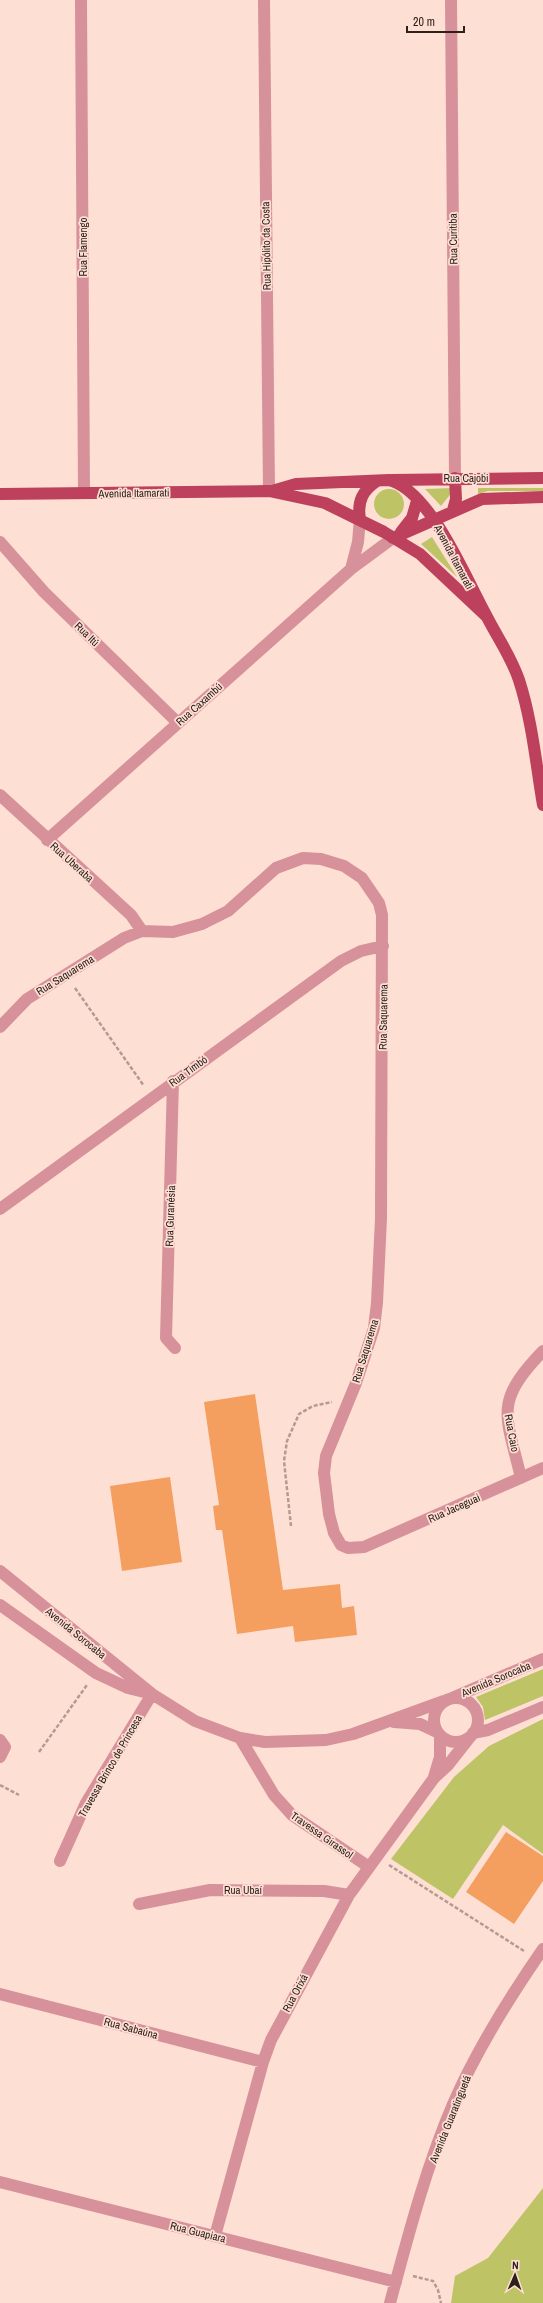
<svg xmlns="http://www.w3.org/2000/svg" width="543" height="2303" viewBox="0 0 543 2303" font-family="'Archivo Narrow',sans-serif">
  <rect width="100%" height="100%" fill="#fedfd4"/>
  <path fill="#bec466" d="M 453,488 L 449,496 L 441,506 L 425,489 Z
    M 478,488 L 543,488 L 543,491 L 488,491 L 478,494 Z
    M374 504a15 15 0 1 1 30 0a15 15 0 1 1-30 0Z
    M 432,537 L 457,577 L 421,544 Z
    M 543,1669 L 543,1696 L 485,1720 L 483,1707 L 476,1697 Z
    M 543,1719 L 543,1854 L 503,1825 L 453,1899 L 391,1859 L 454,1777 L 489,1746 Z
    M 543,2188 L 543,2303 L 451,2303 L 455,2276 L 488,2258 Z"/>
  <path fill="#f49f60" d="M 255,1394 L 283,1590 L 340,1584 L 342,1608 L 354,1606 L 357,1635 L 295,1642 L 293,1626 L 237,1634 L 222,1530 L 216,1530 L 213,1506 L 219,1505 L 204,1402 Z
    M 170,1477 L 182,1562 L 122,1571 L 110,1486 Z
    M 506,1832 L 543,1856 L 543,1881 L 514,1924 L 466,1892 Z"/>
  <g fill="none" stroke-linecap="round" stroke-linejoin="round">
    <path stroke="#b49b92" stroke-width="2.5" stroke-dasharray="4 2" stroke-linecap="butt" d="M 75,988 L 144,1086
      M 291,1526 L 284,1461 L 287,1441 L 299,1414 L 313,1406 L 332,1402
      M 39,1752 L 87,1685
      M 0,1785 L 19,1795
      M 389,1865 L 524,1951
      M 413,2276 L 433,2281 L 438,2290 L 441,2303"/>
    <path stroke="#d7919a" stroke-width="12" d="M 81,0 L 84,493
      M 264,0 L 269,491
      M 451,0 L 455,478
      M 0,542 L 44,592 L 178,723
      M 351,569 L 358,542 L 360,519
      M 0,795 L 131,915 L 142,931
      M 47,840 L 351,569 L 393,538
      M 0,1027 L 27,999 L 124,938 L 142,931 L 173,932 L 202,924 L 228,911 L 276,868 L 303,858 L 321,859 L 344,866 L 362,878 L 379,903 L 382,915 L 381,1218 L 377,1303 L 374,1328 L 356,1383 L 326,1456 L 324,1473 L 329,1514 L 334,1533 L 341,1545 L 348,1548 L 364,1547 L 543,1468
      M 173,1081 L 166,1338 L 175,1348
      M 0,1209 L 341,961 L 361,951 L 383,946
      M 521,1478 C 506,1414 493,1403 543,1351
      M 0,1571 L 152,1694 L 195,1721 L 240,1738 L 265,1742 L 326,1740 L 353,1734 L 444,1701
      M 0,1605 L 96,1673 L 128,1688 L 152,1694 L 86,1803 L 60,1861
      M 452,1698 L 543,1659
      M434 1720a22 22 0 1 1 44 0a22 22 0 1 1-44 0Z
      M 394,1722 L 420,1724 L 437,1732
      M 473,1733 L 488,1730 L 543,1707
      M 240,1738 L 274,1795 L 292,1815 L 369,1867
      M 0,1740 L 5,1747 L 0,1757
      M 434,1777 L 440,1757 L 440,1735
      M 139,1904 L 210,1890 L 324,1891 L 349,1895
      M 0,1994 L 263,2062
      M 0,2182 L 396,2282
      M 215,2236 L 263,2062 L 271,2040 L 349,1895 L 434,1778 L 448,1765 L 470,1737
      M 390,2303 C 408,2236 426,2167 453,2104 C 477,2049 509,1998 543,1949"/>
    <path stroke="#bd405c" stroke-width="12" d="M 392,480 L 543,478
      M 272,491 L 296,484 L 389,480 C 431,491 466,579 486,615 C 497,637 511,656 519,680 C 532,720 536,764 543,805
      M 0,494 L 269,491 L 325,503 L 384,532 L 420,554 L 486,616
      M 453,510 L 456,499 L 455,478
      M 360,519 C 357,501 363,490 377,481
      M 401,532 L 412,518 L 417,501
      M 393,538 L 482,499 L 543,497"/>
  </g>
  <g text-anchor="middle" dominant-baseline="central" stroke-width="3.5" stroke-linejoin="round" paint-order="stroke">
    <g font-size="11" fill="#2d201b" stroke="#fedfd4">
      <text transform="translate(453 239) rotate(-91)">Rua Curitiba</text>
      <text transform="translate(266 246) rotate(-91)">Rua Hipólito da Costa</text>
      <text transform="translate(83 247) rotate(-90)">Rua Flamengo</text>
      <text x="466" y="478">Rua Cajobi</text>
      <text transform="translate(134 493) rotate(-1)">Avenida Itamarati</text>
      <text transform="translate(454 557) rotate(62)">Avenida Itamarati</text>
      <text transform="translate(87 634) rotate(44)">Rua Itú</text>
      <text transform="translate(199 704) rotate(-42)">Rua Caxambú</text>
      <text transform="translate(72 862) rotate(42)">Rua Uberaba</text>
      <text transform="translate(65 975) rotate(-32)">Rua Saquarema</text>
      <text transform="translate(383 1017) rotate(-89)">Rua Saquarema</text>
      <text transform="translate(188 1071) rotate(-36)">Rua Timbó</text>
      <text transform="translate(170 1216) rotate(-88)">Rua Guranésia</text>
      <text transform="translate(365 1351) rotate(-73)">Rua Saquarema</text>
      <text transform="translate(512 1433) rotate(79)">Rua Caio</text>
      <text transform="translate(454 1508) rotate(-24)">Rua Jaceguai</text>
      <text transform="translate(76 1633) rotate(39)">Avenida Sorocaba</text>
      <text transform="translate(496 1679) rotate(-23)">Avenida Sorocaba</text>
      <text transform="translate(110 1766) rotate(-60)">Travessa Brinco de Princesa</text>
      <text transform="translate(322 1835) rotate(35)">Travessa Girassol</text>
      <text x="243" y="1890">Rua Ubaí</text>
      <text transform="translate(295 1993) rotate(-62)">Rua Orixá</text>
      <text transform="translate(131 2028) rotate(15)">Rua Sabaúna</text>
      <text transform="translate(450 2119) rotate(-68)">Avenida Guaratinguetá</text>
      <text transform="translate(198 2232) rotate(14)">Rua Guapiara</text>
    </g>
  </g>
  <g transform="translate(515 2275) rotate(2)" stroke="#fedfd4" stroke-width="3" paint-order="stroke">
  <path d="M0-3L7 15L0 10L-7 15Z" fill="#2d201b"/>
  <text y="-6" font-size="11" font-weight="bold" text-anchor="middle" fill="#2d201b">N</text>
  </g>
  <path d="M407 26v6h57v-6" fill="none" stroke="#2d201b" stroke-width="2"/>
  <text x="413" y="26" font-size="12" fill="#2d201b" stroke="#fedfd4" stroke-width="3" paint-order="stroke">20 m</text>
</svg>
